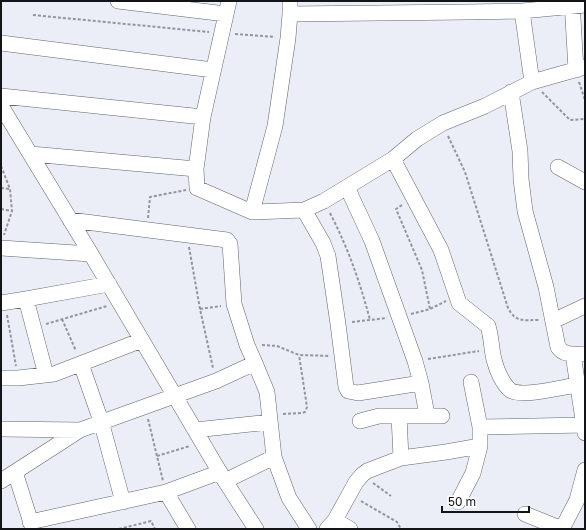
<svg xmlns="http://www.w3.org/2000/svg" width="586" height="530" viewBox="0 0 586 530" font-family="'Golos Text',sans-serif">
  <rect width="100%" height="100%" fill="#ebedf7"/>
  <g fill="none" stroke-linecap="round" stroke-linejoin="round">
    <defs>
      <path id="minor" d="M 118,1 L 226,14
        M 229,1 L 203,117 L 196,169 L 197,188 L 252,212 L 304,210 L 324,201 L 393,159 L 417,139 L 443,123 L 485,106 L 532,82 L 585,67
        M 572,1 L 576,70
        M 522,11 L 532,82
        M 290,14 L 467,12 L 522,11 L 585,5
        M 1,43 L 213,70
        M 511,92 L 520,151 L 521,179 L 525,211 L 546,287 L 558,347 C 564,356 575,354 585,354
        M 1,96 L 203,117
        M 1,106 L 91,254 L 225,481 L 256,529
        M 31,154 L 196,169
        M 393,159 L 441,250 L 459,303 L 488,326 C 492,338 491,351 495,363 C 497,371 503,384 510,390 C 521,398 563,387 577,385
        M 558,167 L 585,182
        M 347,187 L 372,241 L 415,361 L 421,383 L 427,415
        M 304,210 L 323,243 L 328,256 L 338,324 L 346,387 L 348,391 L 358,393 L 421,383
        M 252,212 L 275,126 L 288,38 L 290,14 L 290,1
        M 1,248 L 91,254
        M 26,299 L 46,375
        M 1,303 L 26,299 L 109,284
        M 553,321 L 585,306
        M 573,354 L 585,433
        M 255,363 L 267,392 L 274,457 L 289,498 L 309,529
        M 81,364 L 101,421 L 123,502
        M 1,378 L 18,378 L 54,374 L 142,340
        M 399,416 L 401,458
        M 360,421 L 379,416 L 442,416
        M 480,427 L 585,425
        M 1,429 L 80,430
        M 195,430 L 270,422
        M 15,472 L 33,529
        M 1,481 L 80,430 L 216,381 L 255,363 L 247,345 L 234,304 L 230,244 L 227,240 L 70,220
        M 225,481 L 274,457
        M 166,492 L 188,529
        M 458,502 L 473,473 L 480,446
        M 525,514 L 562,529 L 577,500 L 585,470
        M 335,520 L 350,529
        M 30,522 L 166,492 L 220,472
        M 327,529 L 335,520 L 356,482 L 362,475 L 367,471 L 401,458 L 446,452 L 480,446 L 480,427 L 471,382"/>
    </defs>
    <use href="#minor" stroke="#62646c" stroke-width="16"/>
    <path stroke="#93959c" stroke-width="2" stroke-dasharray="3 2" stroke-linecap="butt" d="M 33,15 L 209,32
      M 235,34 L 275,37
      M 579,82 L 585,100
      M 542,92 L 570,120 L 585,119
      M 448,136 L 465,172 L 508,308 C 516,323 524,320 539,320
      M 1,166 L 10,189 L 12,211 L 4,235
      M 1,188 L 10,189
      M 402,205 L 396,209 L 422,270 L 430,309
      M 1,209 L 12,211
      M 330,213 C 348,248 360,282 370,320
      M 148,218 L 150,197 L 186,190
      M 189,247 L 200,309 L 213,368
      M 200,309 L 221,306
      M 411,314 L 430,309 L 446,301
      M 7,315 L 16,366
      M 62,319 L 76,351
      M 352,322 L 387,318
      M 46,324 L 107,306
      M 262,345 L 277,346 L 299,355 L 330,356
      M 428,359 L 479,351
      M 283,414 L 302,413 L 305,412 L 307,407 L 299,355
      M 148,419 L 163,481
      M 157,456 L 190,446
      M 373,483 L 391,496
      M 361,501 L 397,522 L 401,529
      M 119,529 L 151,521 L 155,529"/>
    <use href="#minor" stroke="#fff" stroke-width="15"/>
  </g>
  <rect width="586" height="530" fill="none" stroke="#131417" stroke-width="4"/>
  <path d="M442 506v6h87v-6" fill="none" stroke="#131417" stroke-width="2"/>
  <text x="448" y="506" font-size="12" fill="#131417" stroke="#ffffff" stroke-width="3" paint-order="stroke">50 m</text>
</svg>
